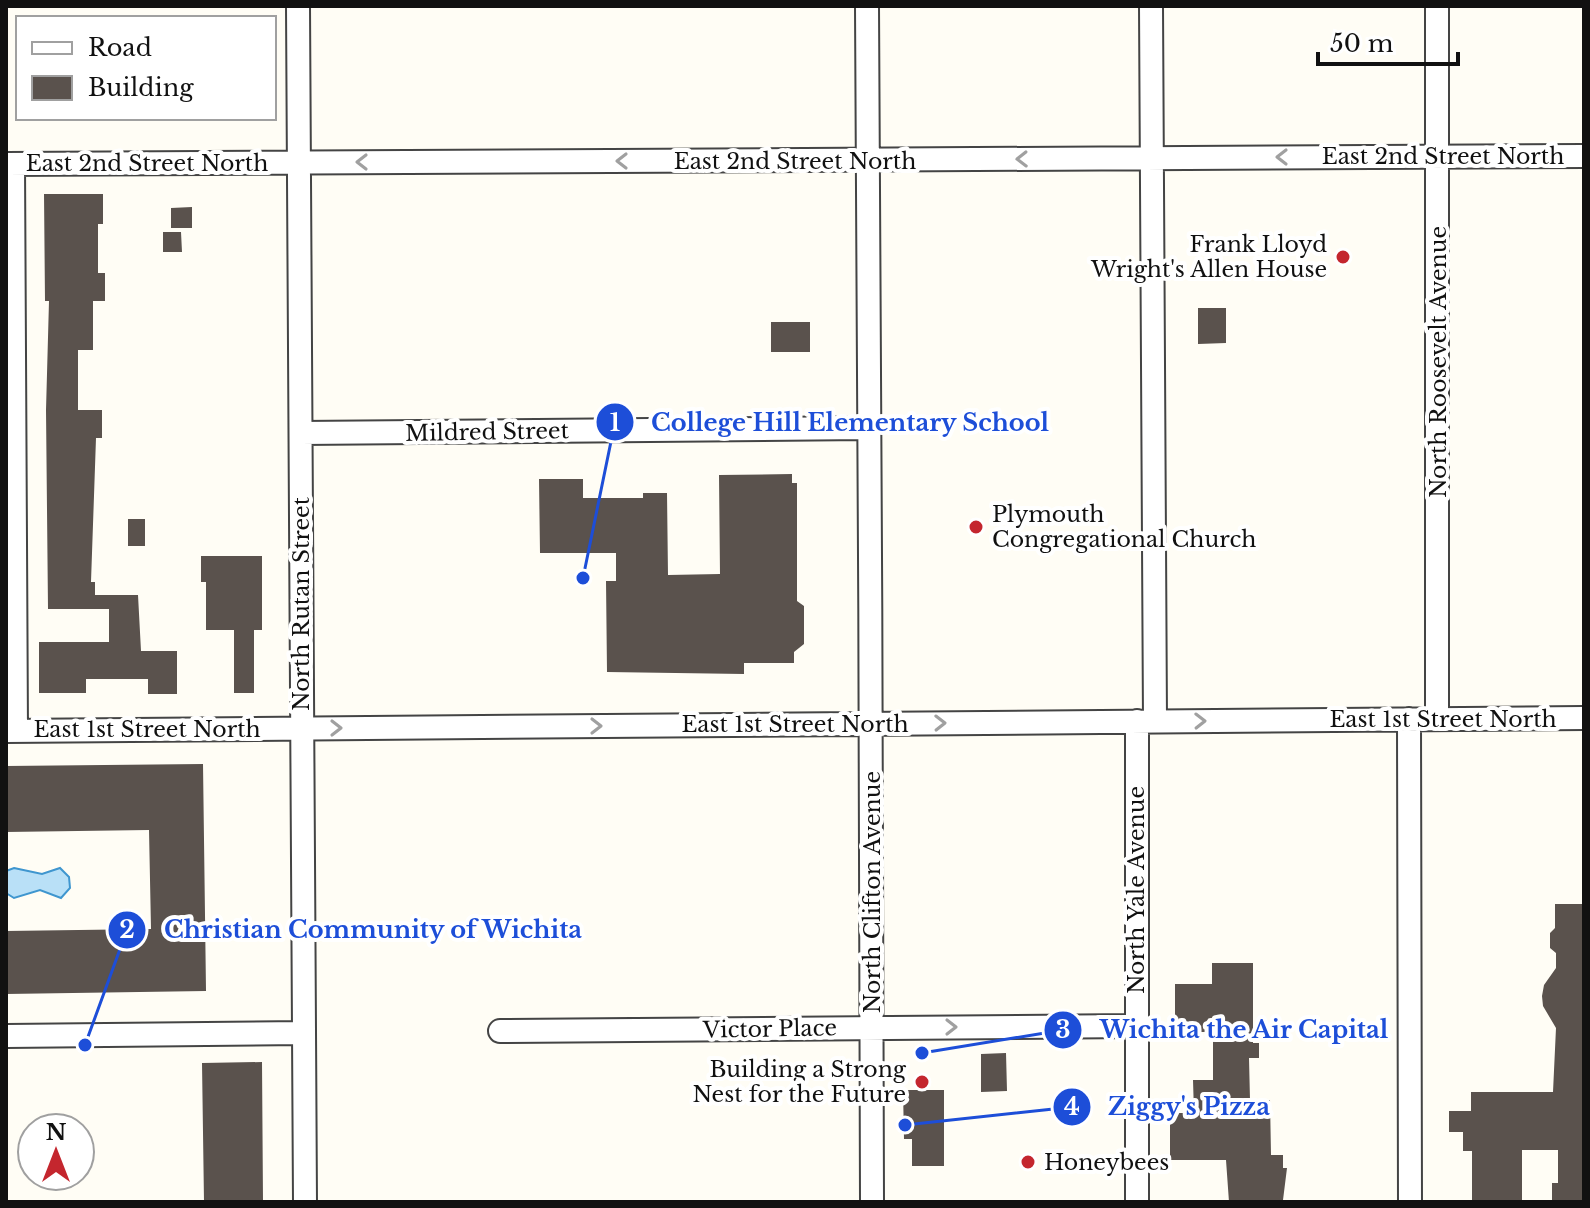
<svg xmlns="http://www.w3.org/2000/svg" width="1590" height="1208" viewBox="0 0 1590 1208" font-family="'Libre Baskerville',serif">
  <rect width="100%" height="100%" fill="#fffdf5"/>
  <path fill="#b9e0f7" stroke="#3f96cf" stroke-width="2" d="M 14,868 L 42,874 L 60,868 L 69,877 L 70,888 L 61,898 L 40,890 L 14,898 L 6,893 L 6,871 Z"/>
  <path fill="#5a524d" d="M 44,194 L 103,194 L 103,224 L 98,224 L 98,273 L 105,273 L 105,301 L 93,301 L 93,350 L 78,350 L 78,410 L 102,410 L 102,438 L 96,438 L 91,582 L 95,582 L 95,595 L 138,595 L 141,651 L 177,651 L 177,694 L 148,694 L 148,679 L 86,679 L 86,693 L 39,693 L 39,642 L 109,642 L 109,609 L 48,609 L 46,410 L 49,301 L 45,301 Z
    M 192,207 L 192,228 L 171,228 L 171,208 Z
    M 163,232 L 181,232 L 182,252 L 163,252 Z
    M 1198,308 L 1226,308 L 1226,343 L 1198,344 Z
    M 771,322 L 810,322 L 810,352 L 771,352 Z
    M 792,474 L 792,483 L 797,483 L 797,601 L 804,606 L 804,644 L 794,652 L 794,663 L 744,663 L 744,674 L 607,672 L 606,581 L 616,581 L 616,553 L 540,553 L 539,479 L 583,479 L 583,498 L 643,498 L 643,493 L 667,493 L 668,575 L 720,574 L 719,475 Z
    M 128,519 L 145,519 L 145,546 L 128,546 Z
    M 201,556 L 262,556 L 262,630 L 254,630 L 254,693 L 234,693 L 234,630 L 206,630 L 206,582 L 201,582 Z
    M 203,764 L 206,991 L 6,994 L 6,931 L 151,929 L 149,830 L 6,832 L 6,766 Z
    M 1555,904 L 1584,904 L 1584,1202 L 1552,1200 L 1552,1183 L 1558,1183 L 1558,1150 L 1522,1150 L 1522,1202 L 1472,1202 L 1472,1151 L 1463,1151 L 1463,1132 L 1449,1132 L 1449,1111 L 1471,1111 L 1471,1092 L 1553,1092 L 1556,1028 L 1543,1006 L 1542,996 L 1544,985 L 1556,968 L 1556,953 L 1550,948 L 1550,933 L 1555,928 Z
    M 1212,963 L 1253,963 L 1253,1043 L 1259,1043 L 1259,1058 L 1249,1058 L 1250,1100 L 1270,1100 L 1271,1155 L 1283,1155 L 1283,1168 L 1287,1168 L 1283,1200 L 1229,1202 L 1226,1160 L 1170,1160 L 1170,1113 L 1194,1113 L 1193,1080 L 1213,1080 L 1213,1032 L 1175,1032 L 1175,984 L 1212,984 Z
    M 1006,1053 L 1007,1091 L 981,1092 L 981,1054 Z
    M 262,1062 L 263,1202 L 204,1202 L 202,1063 Z
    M 903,1090 L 944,1090 L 944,1166 L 912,1166 L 912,1139 L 904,1139 Z"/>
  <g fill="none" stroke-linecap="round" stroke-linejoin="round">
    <defs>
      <path id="minor" d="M 298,6 L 305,1202
        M 867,6 C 867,405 874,803 872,1202
        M 1151,6 L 1155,721
        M 6,164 L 1584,156
        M 13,164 L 16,731
        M 301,433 L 866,428
        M 1409,719 L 1410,1202
        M 1437,719 L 1437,6
        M 6,731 L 1584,718
        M 500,1031 L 1135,1026
        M 6,1036 L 303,1033
        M 1137,1202 L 1137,721"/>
    </defs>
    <use href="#minor" stroke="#444" stroke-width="26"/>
    <use href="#minor" stroke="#fff" stroke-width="22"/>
  </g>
  <defs><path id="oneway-chevron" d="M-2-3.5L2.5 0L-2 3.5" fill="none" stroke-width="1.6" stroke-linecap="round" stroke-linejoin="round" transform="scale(2)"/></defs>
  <g stroke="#a0a0a0">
    <use href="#oneway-chevron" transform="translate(1282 157) rotate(180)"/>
    <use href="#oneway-chevron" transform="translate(1022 159) rotate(179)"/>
    <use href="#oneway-chevron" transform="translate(622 161) rotate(180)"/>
    <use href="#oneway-chevron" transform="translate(362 162) rotate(180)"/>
    <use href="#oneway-chevron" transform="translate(1200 721) rotate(-1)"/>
    <use href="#oneway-chevron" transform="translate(940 723) rotate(-1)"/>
    <use href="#oneway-chevron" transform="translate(596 726)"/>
    <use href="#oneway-chevron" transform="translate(336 728)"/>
    <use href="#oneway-chevron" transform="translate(951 1027)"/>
  </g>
  <g fill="#c4262e" stroke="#fff" stroke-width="3">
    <circle cx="1343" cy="257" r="8"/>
    <circle cx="976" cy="527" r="8"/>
    <circle cx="922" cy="1082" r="8"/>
    <circle cx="1028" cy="1162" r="8"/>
  </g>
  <g text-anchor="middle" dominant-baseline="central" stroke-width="8" stroke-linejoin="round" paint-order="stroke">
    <g font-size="22" fill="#111" stroke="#fff">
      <text x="1443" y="156">East 2nd Street North</text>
      <text x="795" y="161">East 2nd Street North</text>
      <text x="147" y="163">East 2nd Street North</text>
      <text transform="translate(1438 362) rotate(-90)">North Roosevelt Avenue</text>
      <text transform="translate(487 432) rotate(-1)">Mildred Street</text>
      <text transform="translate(301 604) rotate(-90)">North Rutan Street</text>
      <text x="1443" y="719">East 1st Street North</text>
      <text x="795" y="724">East 1st Street North</text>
      <text x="147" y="729">East 1st Street North</text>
      <text transform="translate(1136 890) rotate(-90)">North Yale Avenue</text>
      <text transform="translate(872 892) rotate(-90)">North Clifton Avenue</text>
      <text transform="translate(770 1029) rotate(-1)">Victor Place</text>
    </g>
    <g font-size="22" fill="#111" stroke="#fff" text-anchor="end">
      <text x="1327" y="244">Frank Lloyd<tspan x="1327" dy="25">Wright's Allen House</tspan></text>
      <text x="992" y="514" text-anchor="start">Plymouth<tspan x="992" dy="25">Congregational Church</tspan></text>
      <text x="906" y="1069">Building a Strong<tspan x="906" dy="25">Nest for the Future</tspan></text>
      <text x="1044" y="1162" text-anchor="start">Honeybees</text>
    </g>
  </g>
  <path fill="none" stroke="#1d4ed8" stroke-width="3" d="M583 578L615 422M85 1045L127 930M922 1053L1063 1030M905 1125L1072 1107"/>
  <g fill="#1d4ed8" stroke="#fff" stroke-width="3">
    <circle cx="583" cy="578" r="8"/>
    <circle cx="85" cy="1045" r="8"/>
    <circle cx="922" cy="1053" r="8"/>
    <circle cx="905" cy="1125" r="8"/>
    <circle cx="615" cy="422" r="20"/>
    <circle cx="127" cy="930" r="20"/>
    <circle cx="1063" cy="1030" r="20"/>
    <circle cx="1072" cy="1107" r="20"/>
  </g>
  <g font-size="24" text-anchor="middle" font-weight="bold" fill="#fff">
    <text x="615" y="431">1</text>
    <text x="127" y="938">2</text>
    <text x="1063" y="1038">3</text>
    <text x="1072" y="1115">4</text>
  </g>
  <g font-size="24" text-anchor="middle" font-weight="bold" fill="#1d4ed8" stroke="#fff" stroke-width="8" stroke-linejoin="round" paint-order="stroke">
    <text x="850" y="431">College Hill Elementary School</text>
    <text x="373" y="938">Christian Community of Wichita</text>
    <text x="1244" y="1038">Wichita the Air Capital</text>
    <text x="1189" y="1115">Ziggy's Pizza</text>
  </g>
  <rect width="1590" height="1208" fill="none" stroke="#111111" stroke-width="16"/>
  <rect x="16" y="16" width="260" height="104" fill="#ffffff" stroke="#a0a0a0" stroke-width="2"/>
  <rect x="32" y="42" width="40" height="12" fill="#ffffff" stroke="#a0a0a0" stroke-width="2"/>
  <text x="88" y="56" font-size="24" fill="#111111">Road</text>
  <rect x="32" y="76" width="40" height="24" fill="#5a524d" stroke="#a0a0a0" stroke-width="2"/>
  <text x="88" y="96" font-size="24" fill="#111111">Building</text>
  <g transform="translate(56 1152)"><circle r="38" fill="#ffffff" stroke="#a0a0a0" stroke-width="2"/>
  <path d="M0-6L14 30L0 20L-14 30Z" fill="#c4262e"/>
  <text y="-12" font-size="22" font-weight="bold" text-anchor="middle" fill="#111111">N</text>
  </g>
  <path d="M1318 52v12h140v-12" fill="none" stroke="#111111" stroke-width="4"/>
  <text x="1330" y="52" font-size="24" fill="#111111" stroke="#ffffff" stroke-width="6" paint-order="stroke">50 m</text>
</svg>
